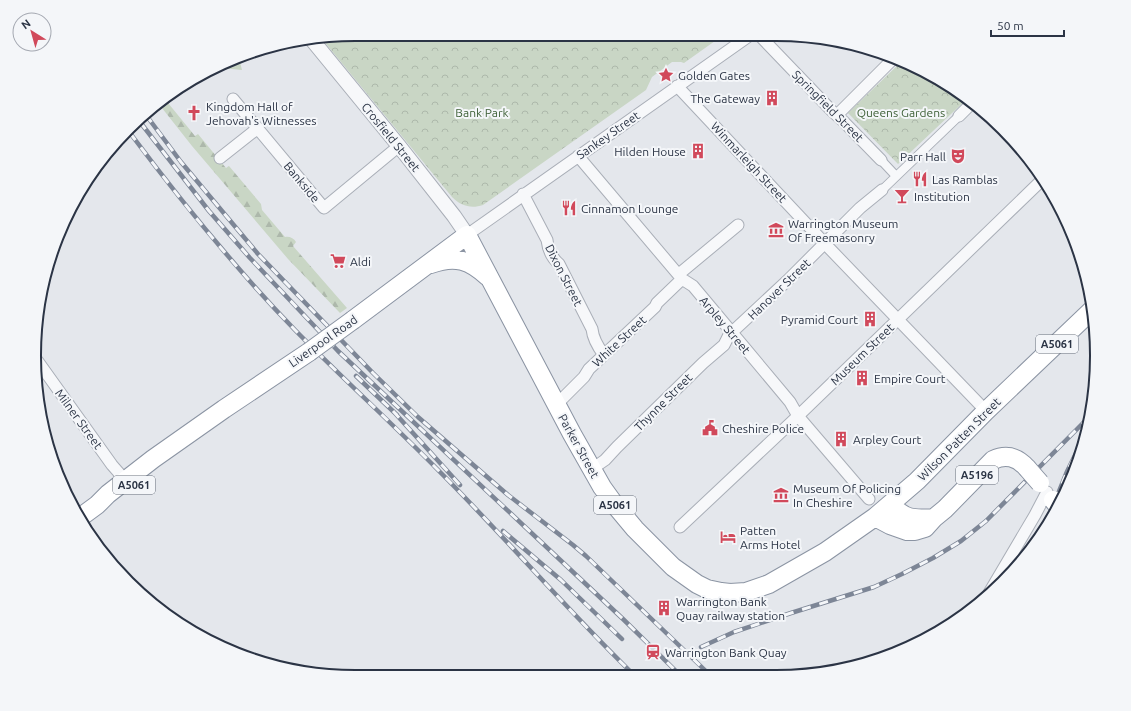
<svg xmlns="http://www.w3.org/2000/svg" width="1131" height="711" viewBox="0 0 1131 711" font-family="Ubuntu,sans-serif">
  <defs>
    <pattern id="forest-firs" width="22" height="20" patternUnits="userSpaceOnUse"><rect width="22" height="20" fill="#c9d6c5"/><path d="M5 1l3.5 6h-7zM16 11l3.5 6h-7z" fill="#adb8ab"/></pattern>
    <pattern id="park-crowns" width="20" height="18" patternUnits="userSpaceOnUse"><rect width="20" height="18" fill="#c9d6c5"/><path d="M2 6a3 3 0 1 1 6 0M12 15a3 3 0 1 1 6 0" fill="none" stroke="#adb8ab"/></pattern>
  </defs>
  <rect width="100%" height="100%" fill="#e4e7ec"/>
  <path fill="url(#forest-firs)" d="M 239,58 L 242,70 L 221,68 Z
    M 164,98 L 195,136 L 198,134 L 226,168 L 229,166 L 261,204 L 262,210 L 285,237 C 289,236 294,238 296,242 L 293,246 L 347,308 L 340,313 L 288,259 L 192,146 L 158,103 Z"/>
  <path fill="url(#park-crowns)" d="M 356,34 L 722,36 L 684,63 L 681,62 L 672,62 L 652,77 L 646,90 L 483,205 C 471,209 461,206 452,197 L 322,39 Z
    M 902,61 L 968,98 L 898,164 L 848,113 Z"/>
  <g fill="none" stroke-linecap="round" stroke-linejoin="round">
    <defs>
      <path id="pedestrian" d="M 881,160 L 896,176
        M 882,190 L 959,116"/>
      <path id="minor" d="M 760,36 L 832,111 L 843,121 L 881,160
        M 677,86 L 830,249 L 986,411
        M 233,99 L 324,208 L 399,146
        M 837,115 L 895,57
        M 959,116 L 973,102
        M 578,156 L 682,279 L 693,286 L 790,402 L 798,416 L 869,499
        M 220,158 L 258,128
        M 523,194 L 547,240 C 548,249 552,258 559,264 L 592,329 C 593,339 598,347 604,355
        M 467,235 L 749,36
        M 679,274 L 738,225
        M 34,356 L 112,465 L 126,481
        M 556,405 L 584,377 L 589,369 L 655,307 L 657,303 L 682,279
        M 592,469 L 605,460 L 617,447 L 703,363 L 724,345 L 729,335 L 788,280 L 860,208 L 882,190
        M 680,527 L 798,416 L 1043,179
        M 986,598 L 1035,515 L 1047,492"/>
      <path id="tertiary" d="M 313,41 L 399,146 L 454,216 L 467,235"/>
      <path id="trunk" d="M 431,264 C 455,255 470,260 488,277
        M 353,320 L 467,235 L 572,434 L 602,487 L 615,505 L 635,529 L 673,567 L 697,584 L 707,589 L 721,592 L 730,593 L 746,592 L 769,584 L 825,552 L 875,517 L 917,481 L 986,411 L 1093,309
        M 891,505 C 907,520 912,519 934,518
        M 82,516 L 97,505 L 108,494 L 153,459 L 224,409 L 309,352
        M 875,517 L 890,525 L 907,531 L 915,531 L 925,528 L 934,518 L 945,509 L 993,460 C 1006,454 1017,457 1027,468"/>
    </defs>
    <use href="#pedestrian" stroke="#a9aeb7" stroke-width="10"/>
    <use href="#minor" stroke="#a9aeb7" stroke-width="13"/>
    <use href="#tertiary" stroke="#a9aeb7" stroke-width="16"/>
    <use href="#trunk" stroke="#8b94a3" stroke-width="20"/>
    <use href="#pedestrian" stroke="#f7f8fa" stroke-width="8"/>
    <use href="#minor" stroke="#f7f8fa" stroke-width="11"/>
    <use href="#tertiary" stroke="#f7f8fa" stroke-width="14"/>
    <use href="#trunk" stroke="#fff" stroke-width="18"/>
    <defs>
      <path id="rail" d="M 146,115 L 181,162 L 258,254 L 373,373 L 418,417 L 508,495 L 573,545 L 586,556 L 711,676
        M 140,122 L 209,211 L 250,258 L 338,351 L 623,619 L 681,676
        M 130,133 C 181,201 235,268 295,330 C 342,378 392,423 439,471 C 506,538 567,610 635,676
        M 356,376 L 397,415
        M 393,411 L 460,485
        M 1051,518 C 1058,489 1071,460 1087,434
        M 503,531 L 561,580 L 622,639
        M 701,647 L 734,632 L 791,613 L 874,587 L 902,574 L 933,558 L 961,541 L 986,521 L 1090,416"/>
    </defs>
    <use href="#rail" stroke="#7d8696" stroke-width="4.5"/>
    <use href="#rail" stroke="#f4f6f9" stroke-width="3" stroke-dasharray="9" stroke-linecap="butt"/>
    <defs>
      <path id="trunk-bridge" d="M 309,352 L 353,320
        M 1027,468 L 1040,483
        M 1053,500 L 1058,506"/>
    </defs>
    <use href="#trunk-bridge" stroke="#8b94a3" stroke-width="20" stroke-linecap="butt"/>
    <use href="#trunk-bridge" stroke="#fff" stroke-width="18"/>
  </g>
  <defs>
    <symbol id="sight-bare" viewBox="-9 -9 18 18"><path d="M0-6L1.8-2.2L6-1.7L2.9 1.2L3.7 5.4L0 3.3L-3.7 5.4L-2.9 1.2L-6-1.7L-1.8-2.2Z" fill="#d1495b" stroke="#f4f6f9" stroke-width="2.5" paint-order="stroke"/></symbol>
    <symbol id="building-bare" viewBox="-9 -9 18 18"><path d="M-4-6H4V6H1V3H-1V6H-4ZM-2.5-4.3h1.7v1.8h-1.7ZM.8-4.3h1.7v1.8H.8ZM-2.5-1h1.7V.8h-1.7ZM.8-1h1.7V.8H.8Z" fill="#d1495b" stroke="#f4f6f9" stroke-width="2.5" paint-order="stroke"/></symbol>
    <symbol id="church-bare" viewBox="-9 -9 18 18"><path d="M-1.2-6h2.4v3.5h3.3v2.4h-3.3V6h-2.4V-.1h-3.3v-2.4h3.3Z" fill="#d1495b" stroke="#f4f6f9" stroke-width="2.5" paint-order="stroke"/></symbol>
    <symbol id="theatre-bare" viewBox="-9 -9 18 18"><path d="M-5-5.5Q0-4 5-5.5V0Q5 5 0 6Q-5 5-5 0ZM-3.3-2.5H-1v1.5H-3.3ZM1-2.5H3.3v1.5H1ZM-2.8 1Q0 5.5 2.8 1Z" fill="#d1495b" stroke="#f4f6f9" stroke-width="2.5" paint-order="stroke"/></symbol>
    <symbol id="restaurant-bare" viewBox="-9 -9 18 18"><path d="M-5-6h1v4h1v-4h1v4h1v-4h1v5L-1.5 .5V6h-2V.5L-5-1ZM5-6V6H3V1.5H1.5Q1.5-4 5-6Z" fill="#d1495b" stroke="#f4f6f9" stroke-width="2.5" paint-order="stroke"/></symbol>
    <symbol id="bar-bare" viewBox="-9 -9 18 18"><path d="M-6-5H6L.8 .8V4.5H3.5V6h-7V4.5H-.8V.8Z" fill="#d1495b" stroke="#f4f6f9" stroke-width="2.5" paint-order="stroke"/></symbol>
    <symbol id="museum-bare" viewBox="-9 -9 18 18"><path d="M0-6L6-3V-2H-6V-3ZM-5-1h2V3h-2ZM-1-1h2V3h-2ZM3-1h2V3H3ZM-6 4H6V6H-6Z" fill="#d1495b" stroke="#f4f6f9" stroke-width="2.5" paint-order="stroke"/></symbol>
    <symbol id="supermarket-bare" viewBox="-9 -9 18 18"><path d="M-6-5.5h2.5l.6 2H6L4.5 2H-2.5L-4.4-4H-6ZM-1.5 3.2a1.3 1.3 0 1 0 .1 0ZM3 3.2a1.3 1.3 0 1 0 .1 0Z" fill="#d1495b" stroke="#f4f6f9" stroke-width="2.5" paint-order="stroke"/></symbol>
    <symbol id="civic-bare" viewBox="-9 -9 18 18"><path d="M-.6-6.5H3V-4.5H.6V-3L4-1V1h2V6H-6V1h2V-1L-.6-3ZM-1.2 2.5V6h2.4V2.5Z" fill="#d1495b" stroke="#f4f6f9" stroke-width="2.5" paint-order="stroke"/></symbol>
    <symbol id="hotel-bare" viewBox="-9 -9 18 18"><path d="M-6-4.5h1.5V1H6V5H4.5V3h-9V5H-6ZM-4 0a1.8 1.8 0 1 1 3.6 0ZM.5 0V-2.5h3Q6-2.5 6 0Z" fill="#d1495b" stroke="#f4f6f9" stroke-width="2.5" paint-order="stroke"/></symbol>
    <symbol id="station-bare" viewBox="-9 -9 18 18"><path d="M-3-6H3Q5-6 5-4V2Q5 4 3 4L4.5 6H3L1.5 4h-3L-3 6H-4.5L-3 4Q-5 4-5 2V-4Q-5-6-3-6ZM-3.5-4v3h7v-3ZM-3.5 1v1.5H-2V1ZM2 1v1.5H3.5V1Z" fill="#d1495b" stroke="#f4f6f9" stroke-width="2.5" paint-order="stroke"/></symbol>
  </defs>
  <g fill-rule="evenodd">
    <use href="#sight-bare" x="655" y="64" width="22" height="22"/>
    <use href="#building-bare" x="761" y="87" width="22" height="22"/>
    <use href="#church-bare" x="183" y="102" width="22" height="22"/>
    <use href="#building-bare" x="687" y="140" width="22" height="22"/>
    <use href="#theatre-bare" x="947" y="145" width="22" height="22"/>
    <use href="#restaurant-bare" x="909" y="168" width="22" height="22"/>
    <use href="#bar-bare" x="891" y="185" width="22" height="22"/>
    <use href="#restaurant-bare" x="558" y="197" width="22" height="22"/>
    <use href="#museum-bare" x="765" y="219" width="22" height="22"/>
    <use href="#supermarket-bare" x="327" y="250" width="22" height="22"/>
    <use href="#building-bare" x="859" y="308" width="22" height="22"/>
    <use href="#building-bare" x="851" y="367" width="22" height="22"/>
    <use href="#civic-bare" x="699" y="417" width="22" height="22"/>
    <use href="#building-bare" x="830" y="428" width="22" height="22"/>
    <use href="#museum-bare" x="770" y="484" width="22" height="22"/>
    <use href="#hotel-bare" x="717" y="526" width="22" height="22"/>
    <use href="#building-bare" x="653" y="597" width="22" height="22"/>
    <use href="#station-bare" x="642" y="641" width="22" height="22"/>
  </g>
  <g text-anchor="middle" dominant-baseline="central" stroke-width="4" stroke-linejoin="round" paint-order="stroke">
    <g fill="#f4f6f9" stroke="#676e7b" stroke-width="1">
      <rect x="1036" y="335" width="42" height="18" rx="3"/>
      <rect x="956" y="466" width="42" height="18" rx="3"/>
      <rect x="113" y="476" width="42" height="18" rx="3"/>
      <rect x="594" y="496" width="42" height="18" rx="3"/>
    </g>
    <g font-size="11" font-weight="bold" fill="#2b3445">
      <text x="1057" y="344">A5061</text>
      <text x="977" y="475">A5196</text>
      <text x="134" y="485">A5061</text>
      <text x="615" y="505">A5061</text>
    </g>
    <g font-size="12" fill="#2b3445" stroke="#f4f6f9" text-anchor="start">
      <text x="678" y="75">Golden Gates</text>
      <text x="760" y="98" text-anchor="end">The Gateway</text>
      <text x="206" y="106">Kingdom Hall of<tspan x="206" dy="14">Jehovah's Witnesses</tspan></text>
      <text x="686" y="151" text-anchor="end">Hilden House</text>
      <text x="946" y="156" text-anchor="end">Parr Hall</text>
      <text x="932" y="179">Las Ramblas</text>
      <text x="914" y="196">Institution</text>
      <text x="581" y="208">Cinnamon Lounge</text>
      <text x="788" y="223">Warrington Museum<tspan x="788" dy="14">Of Freemasonry</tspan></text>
      <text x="350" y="261">Aldi</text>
      <text x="858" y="319" text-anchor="end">Pyramid Court</text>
      <text x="874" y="378">Empire Court</text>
      <text x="722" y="428">Cheshire Police</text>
      <text x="853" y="439">Arpley Court</text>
      <text x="793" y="488">Museum Of Policing<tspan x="793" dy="14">In Cheshire</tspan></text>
      <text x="740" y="530">Patten<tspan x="740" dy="14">Arms Hotel</tspan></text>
      <text x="676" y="601">Warrington Bank<tspan x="676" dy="14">Quay railway station</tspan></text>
      <text x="665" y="652">Warrington Bank Quay</text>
    </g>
    <g font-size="12" fill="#2b3445" stroke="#f4f6f9">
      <text transform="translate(828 106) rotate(45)">Springfield Street</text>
      <text transform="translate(608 135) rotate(-35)">Sankey Street</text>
      <text transform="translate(391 137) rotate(51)">Crosfield Street</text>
      <text transform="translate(749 162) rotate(47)">Winmarleigh Street</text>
      <text transform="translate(302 182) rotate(50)">Bankside</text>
      <text transform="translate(564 275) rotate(63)">Dixon Street</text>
      <text transform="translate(779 289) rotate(-44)">Hanover Street</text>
      <text transform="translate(725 325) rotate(50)">Arpley Street</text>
      <text transform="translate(323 341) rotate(-35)">Liverpool Road</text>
      <text transform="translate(619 341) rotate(-43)">White Street</text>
      <text transform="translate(862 354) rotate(-44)">Museum Street</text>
      <text transform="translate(663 402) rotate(-45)">Thynne Street</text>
      <text transform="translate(79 419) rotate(54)">Milner Street</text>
      <text transform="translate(959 439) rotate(-45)">Wilson Patten Street</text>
      <text transform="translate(579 446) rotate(61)">Parker Street</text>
    </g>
    <g font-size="12" fill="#3f6138" stroke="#f4f6f9">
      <text x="482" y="112">Bank Park</text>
      <text x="901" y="112">Queens Gardens</text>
    </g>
  </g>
  <path d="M0 0H1131V711H0ZM355 41H776A314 314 0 0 1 1090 355V356A314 314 0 0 1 776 670H355A314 314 0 0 1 41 356V355A314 314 0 0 1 355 41Z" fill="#f4f6f9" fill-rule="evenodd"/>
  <path fill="none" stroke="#2b3445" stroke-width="2" d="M355 41H776A314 314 0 0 1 1090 355V356A314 314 0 0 1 776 670H355A314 314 0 0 1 41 356V355A314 314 0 0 1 355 41Z"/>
  <g transform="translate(32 32) rotate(323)"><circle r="19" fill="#f4f6f9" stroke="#a4a8b1"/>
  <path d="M0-3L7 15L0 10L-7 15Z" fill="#d1495b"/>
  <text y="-6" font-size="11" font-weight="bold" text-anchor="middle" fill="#2b3445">N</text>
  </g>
  <path d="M991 30v6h73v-6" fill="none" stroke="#2b3445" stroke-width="2"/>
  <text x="997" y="30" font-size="12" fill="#2b3445" stroke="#f4f6f9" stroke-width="3" paint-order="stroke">50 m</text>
</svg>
